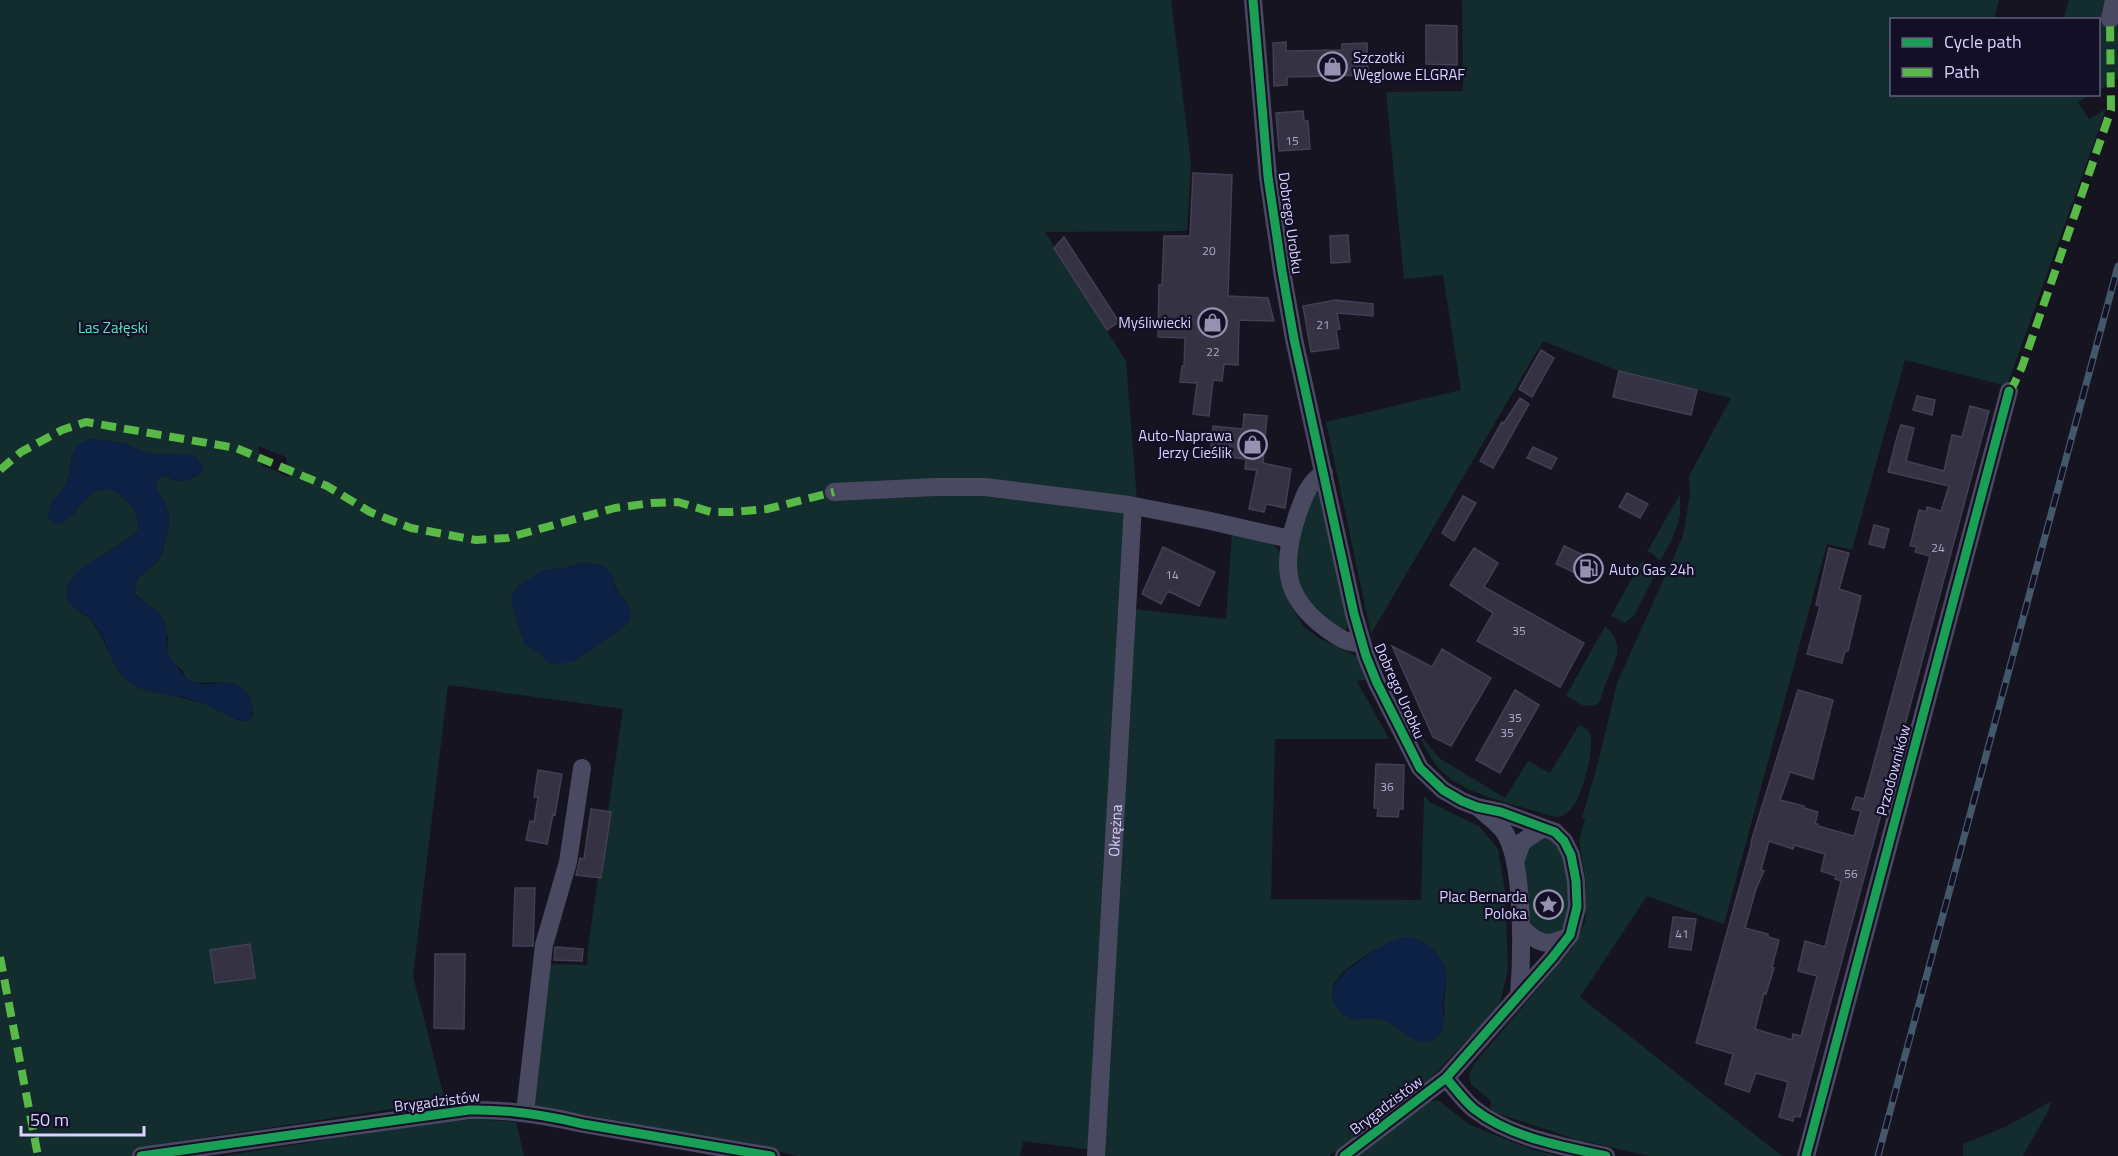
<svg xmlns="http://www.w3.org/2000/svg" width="2118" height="1156" viewBox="0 0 2118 1156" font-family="'Titillium Web',sans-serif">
  <rect width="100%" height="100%" fill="#161421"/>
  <path fill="#132c2d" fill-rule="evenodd" d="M 0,0 L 1171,0 L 1191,163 L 1187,231 L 1045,232 L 1126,361 L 1137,501 L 1091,1150 L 1023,1141 L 1020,1156 L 796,1156 L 762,1147 L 531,1105 L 548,964 L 587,965 L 588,947 L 623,709 L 448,685 L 413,976 L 445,1101 L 174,1142 L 176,1156 L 0,1156 ZM 91,439 L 123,443 L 142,451 L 153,454 L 194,455 L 202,465 L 197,476 C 185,481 177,485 166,475 L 156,480 C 155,490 162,498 166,506 C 172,520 167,535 163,549 C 156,574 133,569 135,594 L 160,614 L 168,637 L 167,652 L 173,662 L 182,670 L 187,679 L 196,683 L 223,682 L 250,698 L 253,713 L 250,721 L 238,720 L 206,704 L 163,693 L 119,673 L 98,630 L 89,618 L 78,611 L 67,599 L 93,561 L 121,544 L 138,531 C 139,519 136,510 127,501 C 95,468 83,512 59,525 L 51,521 C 43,506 60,496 66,483 C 70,474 71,465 72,455 ZM 258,446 L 286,457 L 289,477 L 262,465 ZM 581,563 C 624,565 603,579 627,602 L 619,631 C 596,643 577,668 548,662 L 542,654 L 522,636 L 513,608 L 532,578 L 543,570 L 564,568 Z
    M 1462,0 L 1999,0 L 1994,19 L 1892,20 L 1892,94 L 2090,95 L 2078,102 L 2089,119 L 2106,109 L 2007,386 L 1905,360 L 1852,550 L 1827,544 L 1724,924 L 1647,896 L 1580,997 L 1782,1156 L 1649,1156 L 1575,1139 L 1496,1113 L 1490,1108 L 1491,1101 L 1471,1084 L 1469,1077 L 1473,1065 L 1572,949 L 1585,922 L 1586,884 L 1579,840 L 1585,819 L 1582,818 L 1599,759 L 1617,683 L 1683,536 L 1690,495 L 1689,476 L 1731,398 L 1619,371 L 1543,341 L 1371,634 L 1326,422 L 1461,390 L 1443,275 L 1404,279 L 1386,92 L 1463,91 Z
    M 2069,0 L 2118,0 L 2118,78 L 2099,90 L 2098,20 L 2063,20 Z
    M 1315,493 L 1319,494 L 1348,627 L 1344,632 L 1315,610 L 1303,591 L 1296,572 L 1293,548 Z
    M 1680,494 L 1680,515 L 1678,524 L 1671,542 L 1660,561 L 1652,553 L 1647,552 Z
    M 1232,532 L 1273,543 L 1280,553 L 1284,589 L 1291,606 L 1304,627 L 1319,638 L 1362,659 L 1370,679 L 1357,681 L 1389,739 L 1275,739 L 1271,899 L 1421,900 L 1424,796 L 1431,803 L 1479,826 L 1498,849 L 1505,891 L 1508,971 L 1499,1006 L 1427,1082 L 1329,1156 L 1101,1156 L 1133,609 L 1226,619 ZM 1423,942 C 1438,953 1449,966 1446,986 C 1444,997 1443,1003 1445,1015 L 1409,1037 C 1402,1032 1393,1023 1385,1020 C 1356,1011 1350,1035 1332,994 L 1334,983 L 1344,971 L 1372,951 Z
    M 1642,561 C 1649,566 1656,570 1653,579 L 1634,616 L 1625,623 L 1611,616 Z
    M 1605,626 C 1626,645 1616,658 1607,680 C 1603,687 1603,695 1599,703 L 1594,706 L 1582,705 L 1566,696 Z
    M 1579,725 C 1584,727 1588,729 1590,734 C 1595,748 1582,797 1572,808 C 1568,813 1562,817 1556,817 C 1524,807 1473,797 1447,776 C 1432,764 1425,747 1416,730 L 1439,758 L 1505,798 L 1528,761 L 1550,773 Z
    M 1542,837 L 1551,839 C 1555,844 1559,849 1562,855 C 1568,872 1575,921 1557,933 C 1554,935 1551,935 1548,937 L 1533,930 L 1529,921 L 1523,860 L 1526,845 Z
    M 1438,1100 L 1470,1125 L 1533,1150 L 1559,1156 L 1354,1156 L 1427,1102 Z
    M 2052,1101 L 2047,1113 L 2023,1156 L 1963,1156 L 1963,1144 L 2005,1127 Z
    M 474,1119 L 516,1122 L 524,1156 L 222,1156 L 422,1125 Z"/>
  <path fill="#0d2144" d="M 91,439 L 123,443 L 142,451 L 153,454 L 194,455 L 202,465 L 203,471 C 191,480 178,486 166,475 L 156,480 C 155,490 162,498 166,506 C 172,520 167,535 163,548 C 156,574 133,569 135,594 C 142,602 153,606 160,614 C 169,625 166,637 167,650 C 167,655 184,676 188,679 C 206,694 232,669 248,695 C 253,703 253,712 250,721 C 234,722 208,704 191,699 C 172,694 139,694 126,680 C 109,663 107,634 89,618 C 81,611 64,605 66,592 C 70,568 102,556 120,545 C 126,541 132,536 138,531 C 139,519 136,510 127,501 C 95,468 82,512 59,525 L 50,521 C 43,505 60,496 66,483 C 72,471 71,458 76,445 Z
    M 581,563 L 601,565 L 607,568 L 613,576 L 614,586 L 631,609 L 631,618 L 625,626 L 574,661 L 559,664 L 548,662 L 542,654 L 525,645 L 513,608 L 511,600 L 514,592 L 520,584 L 543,570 L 564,568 Z
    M 1403,937 C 1424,938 1445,954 1446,976 C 1447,984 1444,991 1443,999 C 1441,1014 1451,1036 1429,1041 C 1412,1045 1401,1029 1388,1022 C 1376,1015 1361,1021 1348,1019 C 1317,995 1338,976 1361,960 C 1376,949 1385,943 1403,937 Z"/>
  <path fill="#343243" stroke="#433f54" stroke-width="1.5" fill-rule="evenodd" d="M 1426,25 L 1457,26 L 1457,65 L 1426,64 Z
    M 1286,42 L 1286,51 L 1342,50 L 1342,44 L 1367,43 L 1368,75 L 1287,77 L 1287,85 L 1274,86 L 1273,43 Z
    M 1303,111 L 1304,121 L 1308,121 L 1310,149 L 1279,151 L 1276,113 Z
    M 1193,173 L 1232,175 L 1228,296 L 1268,298 L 1274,321 L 1239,320 L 1238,365 L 1224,364 L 1222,381 L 1213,380 L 1209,416 L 1193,414 L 1197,383 L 1180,382 L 1182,366 L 1184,366 L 1185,338 L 1158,337 L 1159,285 L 1162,285 L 1164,236 L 1190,236 Z
    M 1348,235 L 1350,262 L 1331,263 L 1330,236 Z
    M 1064,237 L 1119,322 L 1107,330 L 1054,248 Z
    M 1335,300 L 1373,304 L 1373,316 L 1337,313 L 1340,329 L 1336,330 L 1339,348 L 1311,352 L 1303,306 Z
    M 1541,350 L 1554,358 L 1532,397 L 1519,389 Z
    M 1619,371 L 1697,390 L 1691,415 L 1613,397 Z
    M 1917,396 L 1935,400 L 1932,415 L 1913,410 Z
    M 1520,398 L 1529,404 L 1493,468 L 1480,461 L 1502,422 L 1504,423 Z
    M 1970,406 L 1989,411 L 1805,1098 L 1800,1117 L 1794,1116 L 1793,1121 L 1779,1117 L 1788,1082 L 1756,1073 L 1749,1092 L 1725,1084 L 1733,1054 L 1696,1043 L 1752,842 L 1751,842 L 1798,690 L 1833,700 L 1813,779 L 1790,772 L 1780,800 L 1804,806 L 1804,808 L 1818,812 L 1815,824 L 1818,824 L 1818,826 L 1854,836 L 1861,811 L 1852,809 L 1856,797 L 1864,799 L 1930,556 L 1915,552 L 1917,547 L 1910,546 L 1919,510 L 1926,512 L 1927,507 L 1941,511 L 1949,486 L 1888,472 L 1897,437 L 1901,425 L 1914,428 L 1906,461 L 1944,471 L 1952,435 L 1962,437 ZM 1769,841 L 1793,849 L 1794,845 L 1825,854 L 1821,871 L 1836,876 L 1835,879 L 1841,881 L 1825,947 L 1805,941 L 1798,971 L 1817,976 L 1801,1036 L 1793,1034 L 1792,1040 L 1755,1029 L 1764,993 L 1766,994 L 1774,968 L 1772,967 L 1779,940 L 1768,937 L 1768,934 L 1745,928 L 1756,889 L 1764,871 L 1761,870 Z
    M 1244,414 L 1267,416 L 1263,463 L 1291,469 L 1285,508 L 1266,504 L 1264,512 L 1249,509 L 1257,470 L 1245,469 L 1246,459 L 1210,455 L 1213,426 L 1243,429 Z
    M 1533,447 L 1557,458 L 1551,469 L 1527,458 Z
    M 1627,493 L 1648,504 L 1640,518 L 1619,507 Z
    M 1463,496 L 1476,503 L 1454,541 L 1442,533 Z
    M 1874,525 L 1889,529 L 1884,548 L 1869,544 Z
    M 1564,546 L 1590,558 L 1582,576 L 1556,564 Z
    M 1163,547 L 1215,572 L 1199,606 L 1168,591 L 1161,604 L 1142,594 Z
    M 1474,548 L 1498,563 L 1484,587 L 1584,643 L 1560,687 L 1477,641 L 1493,613 L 1450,585 Z
    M 1829,548 L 1849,553 L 1839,589 L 1861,596 L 1848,651 L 1845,651 L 1842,663 L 1807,654 L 1820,606 L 1816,605 Z
    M 1392,646 L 1432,667 L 1442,649 L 1491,678 L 1451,746 L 1433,737 Z
    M 1515,690 L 1539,705 L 1500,773 L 1476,760 Z
    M 1376,764 L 1404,765 L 1403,809 L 1399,809 L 1398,817 L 1377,816 L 1378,808 L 1374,808 Z
    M 538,770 L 562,774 L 555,815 L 553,814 L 547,844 L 526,840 L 530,821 L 534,822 L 538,797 L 534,797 Z
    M 591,809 L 611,812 L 601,878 L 576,875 L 580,858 L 584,859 Z
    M 515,888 L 535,888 L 533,946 L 513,946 Z
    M 1673,917 L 1696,919 L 1691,950 L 1669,947 Z
    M 250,944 L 255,978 L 215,983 L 210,950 Z
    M 555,947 L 583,949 L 582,961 L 554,960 Z
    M 435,954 L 465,954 L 464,1029 L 434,1028 Z"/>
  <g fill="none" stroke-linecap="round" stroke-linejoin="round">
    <g stroke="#4a4962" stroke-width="18">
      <path d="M 1253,0 L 1268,177 L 1282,271 L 1294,339 L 1354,614 L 1366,656 L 1377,683 L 1420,768 L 1443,790 L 1462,801 L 1477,807 L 1501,812 L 1555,832 L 1564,841 L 1571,855 L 1576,881 L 1577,907 L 1570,935 L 1552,958 L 1446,1078 L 1344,1156"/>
      <path d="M 2110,19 L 2114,0"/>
      <path d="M 1324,473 C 1308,482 1303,499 1297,516 C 1281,565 1283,598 1328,630 C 1339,638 1348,644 1362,643"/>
      <path d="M 834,492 L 935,487 L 985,487 L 1129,505 L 1206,520 L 1290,539"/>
      <path d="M 1479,808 C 1487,815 1496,822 1503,830 C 1525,860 1522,957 1519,995"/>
      <path d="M 1515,862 L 1522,842 L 1543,828"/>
      <path d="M 1521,927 C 1539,945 1547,947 1569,936"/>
      <path d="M 1446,1078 C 1455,1088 1464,1101 1474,1109 C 1511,1138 1562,1146 1606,1156"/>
      <path d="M 525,1112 L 544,945 L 568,862 L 582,768"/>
      <path d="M 141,1156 L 469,1110 C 508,1109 545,1115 583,1124 L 771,1156"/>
      <path id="s1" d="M 1096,1156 L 1133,506"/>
      <path d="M 1806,1156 L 2009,391"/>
    </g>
    <defs>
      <path id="rail" d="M 1878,1156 L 2118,266"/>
    </defs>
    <use href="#rail" stroke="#43596b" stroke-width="7"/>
    <use href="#rail" stroke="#130f26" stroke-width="4.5" stroke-dasharray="14" stroke-linecap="butt"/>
    <path stroke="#58b947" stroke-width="8" stroke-dasharray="15 8" stroke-linecap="butt" d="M 2009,391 L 2014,384 L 2022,367 L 2111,110 L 2110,19
      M 0,470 L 21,452 L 62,430 L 86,422 L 236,448 L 327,486 L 370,512 L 411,528 L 476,540 L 507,538 L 615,508 L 651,503 L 678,502 L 711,512 L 731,512 L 767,509 L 834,492
      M 0,957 L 38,1156"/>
    <defs>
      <path id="cycleway" d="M 1253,0 L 1268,177 L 1282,271 L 1294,339 L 1354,614 L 1366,656 L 1377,683 L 1420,768 L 1443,790 L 1462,801 L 1477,807 L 1501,812 L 1555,832 L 1564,841 L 1571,855 L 1576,881 L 1577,907 L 1570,935 L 1552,958 L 1446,1078 L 1344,1156
        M 1446,1078 C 1455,1088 1464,1101 1474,1109 C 1511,1138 1562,1146 1606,1156
        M 141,1156 L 469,1110 C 508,1109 545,1115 583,1124 L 771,1156
        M 1806,1156 L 2009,391"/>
    </defs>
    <use href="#cycleway" stroke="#130f26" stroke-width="13"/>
    <use href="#cycleway" stroke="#1a9f57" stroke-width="9"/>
  </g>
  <defs>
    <symbol id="shop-ring" viewBox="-11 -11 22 22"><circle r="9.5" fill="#130f26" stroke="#9591b1" stroke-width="1.5"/><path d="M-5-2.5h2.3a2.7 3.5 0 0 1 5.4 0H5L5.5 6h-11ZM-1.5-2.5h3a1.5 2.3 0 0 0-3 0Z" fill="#9591b1"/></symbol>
    <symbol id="fuel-ring" viewBox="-11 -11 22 22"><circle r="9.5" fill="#130f26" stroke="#9591b1" stroke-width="1.5"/><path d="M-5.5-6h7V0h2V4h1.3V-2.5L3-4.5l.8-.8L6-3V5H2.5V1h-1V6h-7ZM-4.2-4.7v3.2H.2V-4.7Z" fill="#9591b1"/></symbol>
    <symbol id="sight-ring" viewBox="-11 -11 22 22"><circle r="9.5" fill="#130f26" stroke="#9591b1" stroke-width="1.5"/><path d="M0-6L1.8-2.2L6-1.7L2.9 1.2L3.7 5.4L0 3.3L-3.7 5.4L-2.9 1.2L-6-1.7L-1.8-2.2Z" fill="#9591b1"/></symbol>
  </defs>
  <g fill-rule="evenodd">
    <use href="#shop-ring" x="1316" y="50" width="33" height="33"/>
    <use href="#shop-ring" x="1196" y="306" width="33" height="33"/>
    <use href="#shop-ring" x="1236" y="428" width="33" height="33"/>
    <use href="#fuel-ring" x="1572" y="552" width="33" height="33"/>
    <use href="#sight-ring" x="1532" y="888" width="33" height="33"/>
  </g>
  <g text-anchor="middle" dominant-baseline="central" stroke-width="4.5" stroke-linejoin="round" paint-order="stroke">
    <g font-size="12" fill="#b0acd0">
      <text x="1292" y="140">15</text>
      <text x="1209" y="250">20</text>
      <text x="1323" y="324">21</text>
      <text x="1213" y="351">22</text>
      <text x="1938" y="547">24</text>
      <text x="1172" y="574">14</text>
      <text x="1519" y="630">35</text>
      <text x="1515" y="717">35</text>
      <text x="1507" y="732">35</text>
      <text x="1387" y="786">36</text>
      <text x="1851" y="873">56</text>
      <text x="1682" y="933">41</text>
    </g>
    <g font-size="15" fill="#d9d4ff" stroke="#130f26" text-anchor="end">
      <text x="1353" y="57" text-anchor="start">Szczotki<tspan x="1353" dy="17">Węglowe ELGRAF</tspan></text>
      <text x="1191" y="322">Myśliwiecki</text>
      <text x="1232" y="435">Auto-Naprawa<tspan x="1232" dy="17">Jerzy Cieślik</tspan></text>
      <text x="1609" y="569" text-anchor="start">Auto Gas 24h</text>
      <text x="1527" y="896">Plac Bernarda<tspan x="1527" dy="17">Poloka</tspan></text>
    </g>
    <g font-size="15" fill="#d9d4ff" stroke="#130f26">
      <text transform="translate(1291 223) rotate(82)">Dobrego Urobku</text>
      <text transform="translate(1400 691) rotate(66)">Dobrego Urobku</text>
      <text transform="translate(1893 770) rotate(-75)">Przodowników</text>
      <text stroke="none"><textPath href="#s1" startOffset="326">Okrężna</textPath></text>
      <text transform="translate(437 1101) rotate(-7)">Brygadzistów</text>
      <text transform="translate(1386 1105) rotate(-37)">Brygadzistów</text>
    </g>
    <g font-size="15" fill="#5fe0c0" stroke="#130f26">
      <text x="113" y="327">Las Załęski</text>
    </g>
  </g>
  <rect x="1890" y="18" width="210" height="78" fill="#130f26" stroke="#625e7d" stroke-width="1.5"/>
  <rect x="1902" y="38" width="30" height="9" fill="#1a9f57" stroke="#625e7d" stroke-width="1.5"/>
  <text x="1944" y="48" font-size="18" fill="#d9d4ff">Cycle path</text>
  <rect x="1902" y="68" width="30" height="9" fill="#58b947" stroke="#625e7d" stroke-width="1.5"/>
  <text x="1944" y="78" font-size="18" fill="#d9d4ff">Path</text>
  <path d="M21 1126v9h123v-9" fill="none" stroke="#d9d4ff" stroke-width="3"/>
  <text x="30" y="1126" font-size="18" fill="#d9d4ff" stroke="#130f26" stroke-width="4.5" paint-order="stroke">50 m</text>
</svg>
